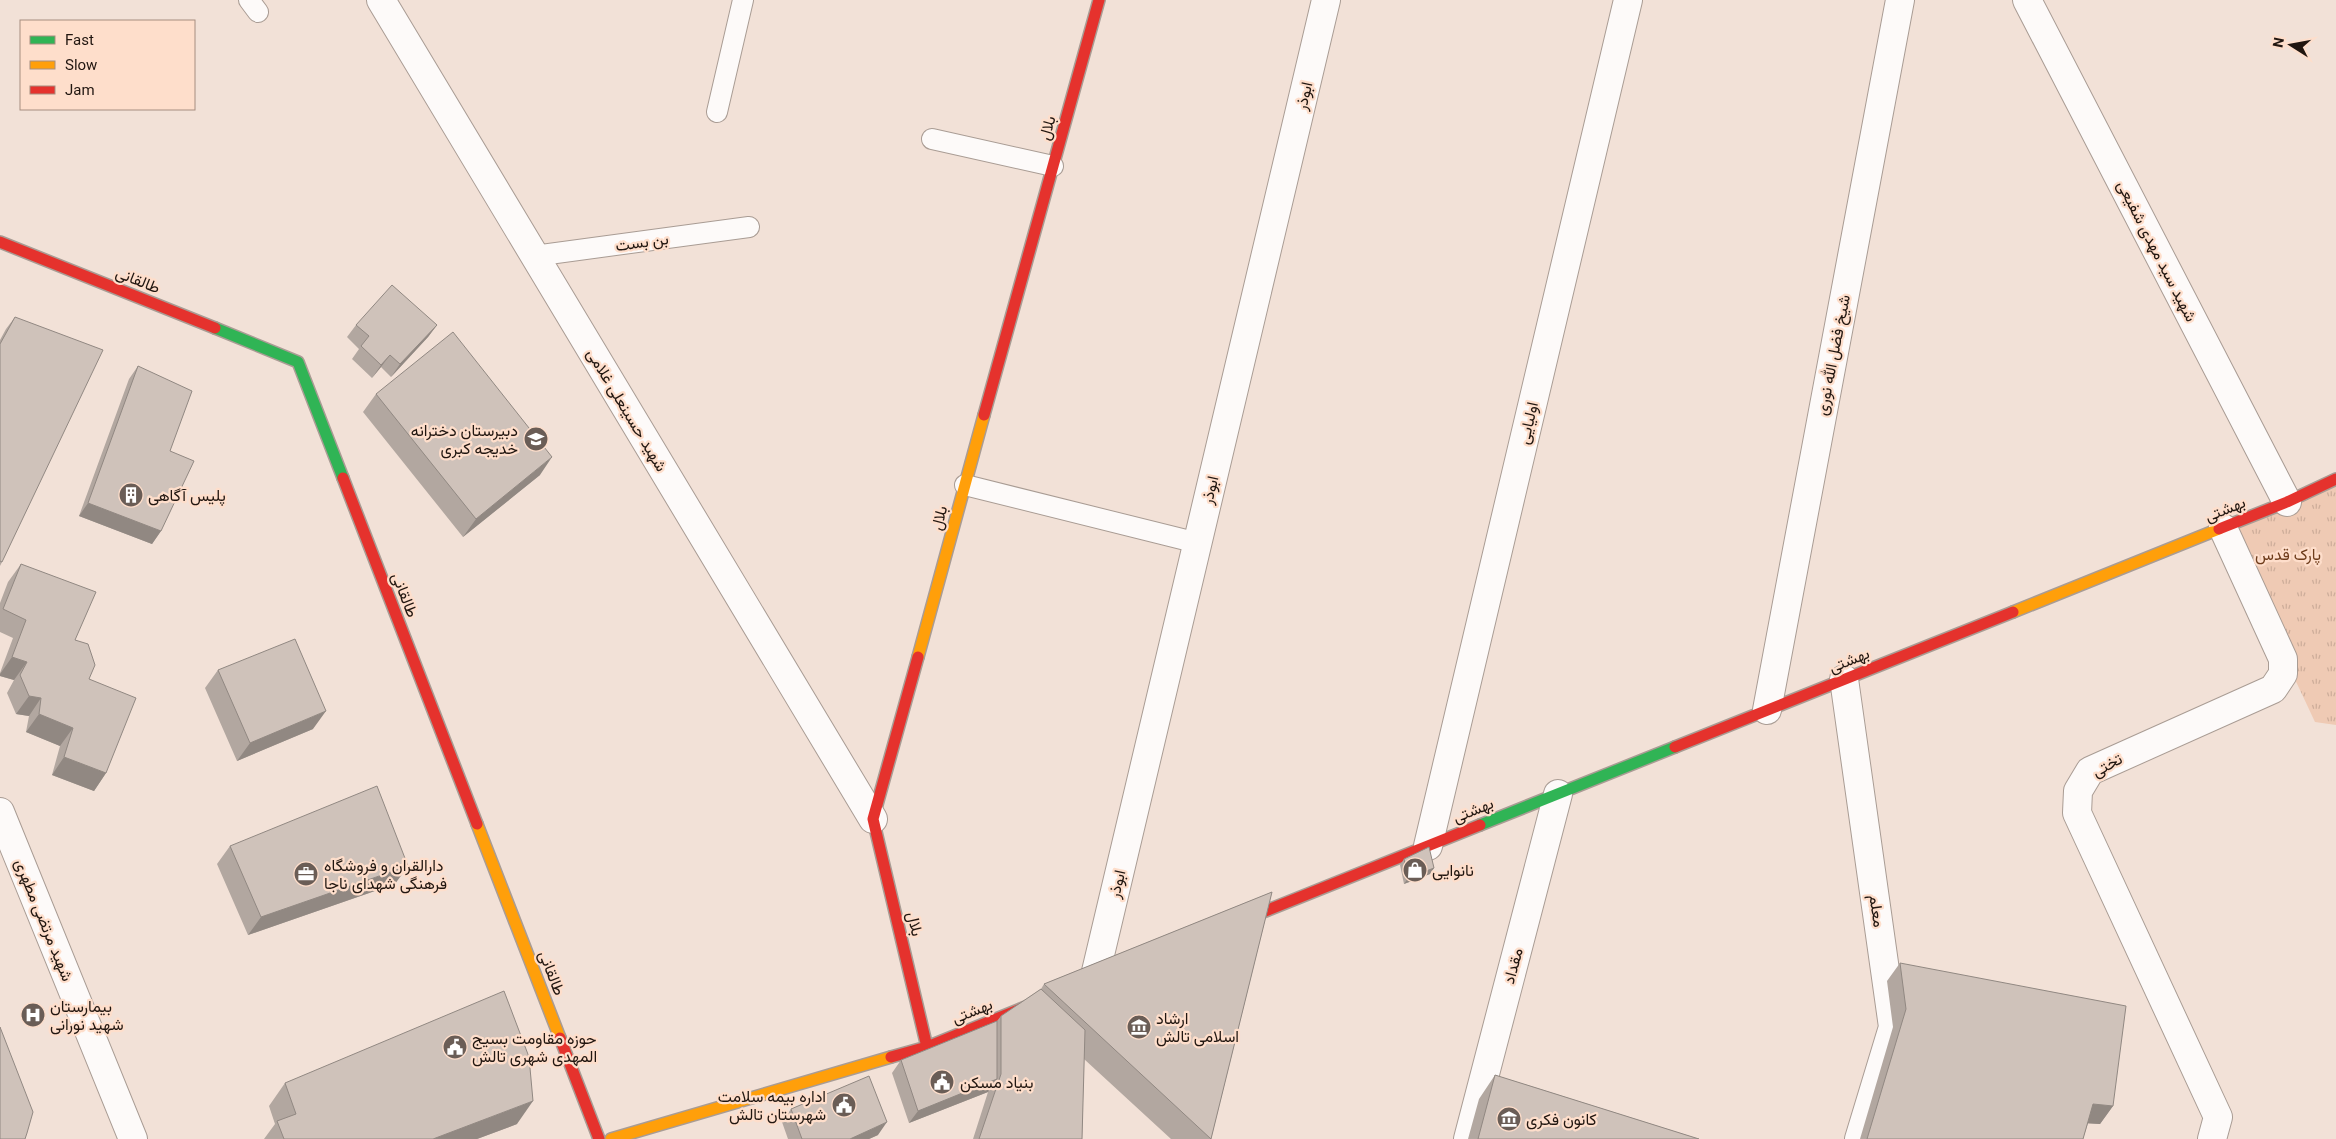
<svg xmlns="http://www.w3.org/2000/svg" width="2336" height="1139" viewBox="0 0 2336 1139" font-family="Roboto,Vazirmatn,sans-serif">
  <defs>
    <pattern id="park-tufts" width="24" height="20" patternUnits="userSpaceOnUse" patternTransform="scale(1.25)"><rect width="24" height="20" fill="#efcab4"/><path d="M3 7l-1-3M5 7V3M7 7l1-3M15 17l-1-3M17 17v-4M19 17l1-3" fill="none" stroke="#cdad9a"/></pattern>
  </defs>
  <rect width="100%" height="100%" fill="#f2e1d7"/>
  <path fill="url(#park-tufts)" d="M 2336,480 L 2336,725 L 2315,722 L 2224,528 Z"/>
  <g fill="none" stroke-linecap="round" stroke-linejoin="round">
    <defs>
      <path id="lane" d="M 249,0 L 258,12
        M 717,112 L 743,0
        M 932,139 L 1053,166
        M 534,256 L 749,227
        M 965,485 L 1198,543"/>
      <path id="street" d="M 381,0 L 873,819
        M 2027,0 L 2287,502
        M 1844,679 L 1893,1027 L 1859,1139
        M 1767,710 L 1900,0
        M 0,812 L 133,1139
        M 1428,846 L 1628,0
        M 1094,980 L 1326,0
        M 1468,1139 L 1558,794
        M 2212,1139 L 2218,1117 L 2077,813 L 2078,791 L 2090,771 L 2273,689 L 2283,674 L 2283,659 L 2223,528"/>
      <path id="fast" d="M 215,328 L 298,362 L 343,478
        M 1480,825 L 1675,747"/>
      <path id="slow" d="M 2013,612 L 2219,529
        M 918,657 L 984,415
        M 477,824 L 560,1038
        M 611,1139 L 891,1057"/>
      <path id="jam" d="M 0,242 L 215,328
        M 984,415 L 1099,0
        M 343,478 L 477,824
        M 2219,529 L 2287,502 L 2336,479
        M 918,657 L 873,819 L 927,1047
        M 1675,747 L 2013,612
        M 1233,924 L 1480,825
        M 560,1038 L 599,1139
        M 891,1057 L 927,1047 L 1033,1004"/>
    </defs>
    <use href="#lane" stroke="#a99c94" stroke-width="22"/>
    <use href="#street" stroke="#a99c94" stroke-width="30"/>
    <use href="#fast" stroke="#a99c94" stroke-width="14"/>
    <use href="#slow" stroke="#a99c94" stroke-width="14"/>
    <use href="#jam" stroke="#a99c94" stroke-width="14"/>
    <use href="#lane" stroke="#fdfaf9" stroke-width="20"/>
    <use href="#street" stroke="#fdfaf9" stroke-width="28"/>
    <use href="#fast" stroke="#30b455" stroke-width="11"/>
    <use href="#slow" stroke="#ff9f0a" stroke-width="11"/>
    <use href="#jam" stroke="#e5322d" stroke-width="11"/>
  </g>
  <path fill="#b2a7a0" d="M 15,317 L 2,562 L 0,566 L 0,340 L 6,329 Z
    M 356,325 L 437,325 L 428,337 L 391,377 L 381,367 L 372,378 L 352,359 L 359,349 L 347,337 Z
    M 138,366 L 170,451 L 161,531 L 152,544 L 79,516 L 129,379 Z
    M 376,394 L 540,475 L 463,537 L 363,412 Z
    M 21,564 L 75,640 L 89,679 L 106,773 L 94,791 L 52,775 L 60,746 L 26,732 L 29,716 L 16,714 L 7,693 L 14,680 L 0,676 L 0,673 L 13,638 L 0,632 L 0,603 L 8,582 Z
    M 218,670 L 313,729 L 237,761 L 205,688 Z
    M 230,846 L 395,884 L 248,935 L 217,864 Z
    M 1404,859 L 1434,868 L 1430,874 L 1404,884 L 1400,865 Z
    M 1272,892 L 1211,1139 L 1171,1139 L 1084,1059 L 1082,1139 L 973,1139 L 988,1092 L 909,1123 L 892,1073 L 901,1060 L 997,1021 L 1001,1016 L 1041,989 L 1044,984 Z
    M 1900,963 L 2113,1106 L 2100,1124 L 2088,1123 L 2083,1139 L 1860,1139 L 1893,1027 L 1887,981 Z
    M 1495,1075 L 1699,1139 L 1468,1139 L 1479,1099 Z
    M 285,1083 L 517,1124 L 477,1139 L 264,1139 L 275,1124 L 269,1106 Z
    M 791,1109 L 878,1135 L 869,1139 L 788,1139 L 782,1122 Z"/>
  <path fill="#918882" d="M 437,325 L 428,337 L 391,377 L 400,364 Z
    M 390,355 L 381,367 L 372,378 L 381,365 Z
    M 552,457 L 540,475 L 463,537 L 476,519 Z
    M 88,503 L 161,531 L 152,544 L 79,516 Z
    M 12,657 L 27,662 L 14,680 L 0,676 L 0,674 Z
    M 29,696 L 41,698 L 29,716 L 16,714 Z
    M 326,711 L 313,729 L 237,761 L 250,743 Z
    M 39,714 L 73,728 L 60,746 L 26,732 Z
    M 64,757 L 106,773 L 94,791 L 52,775 Z
    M 408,866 L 395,884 L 248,935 L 261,917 Z
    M 1434,868 L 1430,874 L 1404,884 L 1408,878 Z
    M 997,1079 L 988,1092 L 909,1123 L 918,1111 Z
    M 533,1101 L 517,1124 L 477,1139 L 433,1139 Z
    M 2093,1104 L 2113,1106 L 2100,1124 L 2080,1123 Z
    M 887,1122 L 878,1135 L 869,1139 L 850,1139 Z"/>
  <path fill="#cfc2ba" stroke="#918882" d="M 392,285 L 437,325 L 400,364 L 390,355 L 381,365 L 361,346 L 369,336 L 356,325 Z
    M 15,317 L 103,350 L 2,562 L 0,561 L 0,344 Z
    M 453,332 L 552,457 L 476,519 L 376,394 Z
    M 138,366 L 192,391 L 170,451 L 194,461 L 161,531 L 88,503 Z
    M 21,564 L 96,592 L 75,640 L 88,644 L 95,665 L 89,679 L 136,698 L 106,773 L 64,757 L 73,728 L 39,714 L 41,698 L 29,696 L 20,675 L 27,662 L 12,657 L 26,620 L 3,609 Z
    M 295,639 L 326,711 L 250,743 L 218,670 Z
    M 377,786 L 408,866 L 261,917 L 230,846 Z
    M 1429,847 L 1434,868 L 1408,878 L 1404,859 Z
    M 1272,892 L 1211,1139 L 1044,984 Z
    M 1900,963 L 2126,1006 L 2113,1106 L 2093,1104 L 2083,1139 L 1867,1139 L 1906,1009 Z
    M 1041,989 L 1085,1030 L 1082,1139 L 979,1139 L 1001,1074 L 1001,1016 Z
    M 504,991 L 529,1057 L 533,1101 L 433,1139 L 284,1139 L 277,1121 L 296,1114 L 285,1083 Z
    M 997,1021 L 997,1079 L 918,1111 L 901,1060 Z
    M 0,1027 L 33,1112 L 27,1133 L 25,1139 L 0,1139 Z
    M 1495,1075 L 1699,1139 L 1478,1139 Z
    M 869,1076 L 887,1122 L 850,1139 L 802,1139 L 791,1109 Z"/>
  <defs>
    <symbol id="school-disc" viewBox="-11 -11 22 22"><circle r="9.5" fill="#6a5d56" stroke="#fedecb"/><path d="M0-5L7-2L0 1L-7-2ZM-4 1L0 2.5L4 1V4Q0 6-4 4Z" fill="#fff"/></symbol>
    <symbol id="building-disc" viewBox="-11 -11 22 22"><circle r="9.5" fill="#6a5d56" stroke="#fedecb"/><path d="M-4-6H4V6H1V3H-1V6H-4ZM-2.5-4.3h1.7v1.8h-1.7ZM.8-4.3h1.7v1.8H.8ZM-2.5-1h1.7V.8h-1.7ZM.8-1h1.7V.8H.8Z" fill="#fff"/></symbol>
    <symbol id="shop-disc" viewBox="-11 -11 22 22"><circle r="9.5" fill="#6a5d56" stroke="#fedecb"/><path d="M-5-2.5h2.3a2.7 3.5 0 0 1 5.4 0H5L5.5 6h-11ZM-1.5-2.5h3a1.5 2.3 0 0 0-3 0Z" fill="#fff"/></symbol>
    <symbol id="office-disc" viewBox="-11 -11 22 22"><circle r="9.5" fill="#6a5d56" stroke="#fedecb"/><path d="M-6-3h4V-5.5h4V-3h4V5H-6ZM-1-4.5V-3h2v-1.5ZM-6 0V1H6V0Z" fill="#fff"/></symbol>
    <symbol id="hospital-disc" viewBox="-11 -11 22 22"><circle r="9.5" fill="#6a5d56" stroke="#fedecb"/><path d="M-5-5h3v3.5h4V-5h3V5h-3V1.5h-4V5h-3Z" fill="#fff"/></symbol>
    <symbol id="museum-disc" viewBox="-11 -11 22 22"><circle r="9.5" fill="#6a5d56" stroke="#fedecb"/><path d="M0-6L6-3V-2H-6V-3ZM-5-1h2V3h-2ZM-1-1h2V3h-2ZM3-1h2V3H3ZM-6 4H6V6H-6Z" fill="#fff"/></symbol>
    <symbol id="civic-disc" viewBox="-11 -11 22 22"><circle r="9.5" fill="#6a5d56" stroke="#fedecb"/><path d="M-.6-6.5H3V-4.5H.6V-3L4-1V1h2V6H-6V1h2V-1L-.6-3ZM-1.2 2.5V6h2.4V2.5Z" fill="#fff"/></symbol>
  </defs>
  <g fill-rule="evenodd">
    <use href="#school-disc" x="522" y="425" width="28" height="28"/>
    <use href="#building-disc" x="117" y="481" width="28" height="28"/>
    <use href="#shop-disc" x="1401" y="856" width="28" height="28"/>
    <use href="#office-disc" x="292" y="860" width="28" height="28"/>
    <use href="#hospital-disc" x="19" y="1001" width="28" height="28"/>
    <use href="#museum-disc" x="1125" y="1013" width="28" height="28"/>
    <use href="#civic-disc" x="441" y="1033" width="28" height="28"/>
    <use href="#civic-disc" x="928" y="1068" width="28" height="28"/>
    <use href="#civic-disc" x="830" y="1091" width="28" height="28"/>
    <use href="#museum-disc" x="1495" y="1105" width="28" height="28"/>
  </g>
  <g text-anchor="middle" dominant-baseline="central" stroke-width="4.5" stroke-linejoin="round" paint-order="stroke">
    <g font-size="16" fill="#211610" stroke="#fedecb">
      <text transform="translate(1304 96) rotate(-77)">ابوذر</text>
      <text transform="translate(1047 128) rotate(-74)">بلال</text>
      <text transform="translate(642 242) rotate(-8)">بن بست</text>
      <text transform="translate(2157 251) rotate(63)">شهید سید مهدی شفیعی</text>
      <text transform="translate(138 280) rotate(22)">طالقانی</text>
      <text transform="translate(1833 355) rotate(-79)">شیخ فضل الله نوری</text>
      <text transform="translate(627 410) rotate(59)">شهید حسینعلی غلامی</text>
      <text transform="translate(1528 423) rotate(-77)">اولیایی</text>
      <text transform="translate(1210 490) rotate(-77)">ابوذر</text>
      <text transform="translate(2225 509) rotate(-22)">بهشتی</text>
      <text transform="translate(939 518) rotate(-75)">بلال</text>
      <text transform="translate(405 595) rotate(69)">طالقانی</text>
      <text transform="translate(1849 660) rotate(-22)">بهشتی</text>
      <text transform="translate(2107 765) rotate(-29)">تختی</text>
      <text transform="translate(1473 810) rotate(-22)">بهشتی</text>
      <text transform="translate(1117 884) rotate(-77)">ابوذر</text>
      <text transform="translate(1877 911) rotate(82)">معلم</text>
      <text transform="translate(44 920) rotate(68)">شهید مرتضی مطهری</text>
      <text transform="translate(915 924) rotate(77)">بلال</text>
      <text transform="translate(1513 966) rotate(-75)">مقداد</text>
      <text transform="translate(552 973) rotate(69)">طالقانی</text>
      <text transform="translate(972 1011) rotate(-22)">بهشتی</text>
    </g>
    <g font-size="16" fill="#211610" stroke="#fedecb" text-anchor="start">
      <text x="518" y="430" text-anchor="end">دبیرستان دخترانه<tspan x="518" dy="18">خدیجه کبری</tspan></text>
      <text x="148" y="495">پلیس آگاهی</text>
      <text x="324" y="865">دارالقران و فروشگاه<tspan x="324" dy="18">فرهنگی شهدای ناجا</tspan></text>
      <text x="1432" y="870">نانوایی</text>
      <text x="50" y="1006">بیمارستان<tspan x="50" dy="18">شهید نورانی</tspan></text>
      <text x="1156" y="1018">ارشاد<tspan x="1156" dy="18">اسلامی تالش</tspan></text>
      <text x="472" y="1038">حوزه مقاومت بسیج<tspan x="472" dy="18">المهدی شهری تالش</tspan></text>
      <text x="960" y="1082">بنیاد مسکن</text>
      <text x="826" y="1096" text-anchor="end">اداره بیمه سلامت<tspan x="826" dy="18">شهرستان تالش</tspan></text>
      <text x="1526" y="1119">کانون فکری</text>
    </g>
    <g font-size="16" fill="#6e3c1b" stroke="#fedecb">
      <text x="2288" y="554">پارک قدس</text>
    </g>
  </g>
  <rect x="20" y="20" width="175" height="90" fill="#fedecb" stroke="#a68e80"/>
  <rect x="30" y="36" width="25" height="8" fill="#30b455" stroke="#a68e80"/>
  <text x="65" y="45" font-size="15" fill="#211610">Fast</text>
  <rect x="30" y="61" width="25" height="8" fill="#ff9f0a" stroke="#a68e80"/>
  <text x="65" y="70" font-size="15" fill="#211610">Slow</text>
  <rect x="30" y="86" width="25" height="8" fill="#e5322d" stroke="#a68e80"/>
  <text x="65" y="95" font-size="15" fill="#211610">Jam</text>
  <g transform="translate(2291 45) rotate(281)" stroke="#fedecb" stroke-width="4" paint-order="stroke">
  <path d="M0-4L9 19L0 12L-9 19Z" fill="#211610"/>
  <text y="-8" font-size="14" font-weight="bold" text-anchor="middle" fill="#211610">N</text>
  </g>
</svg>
